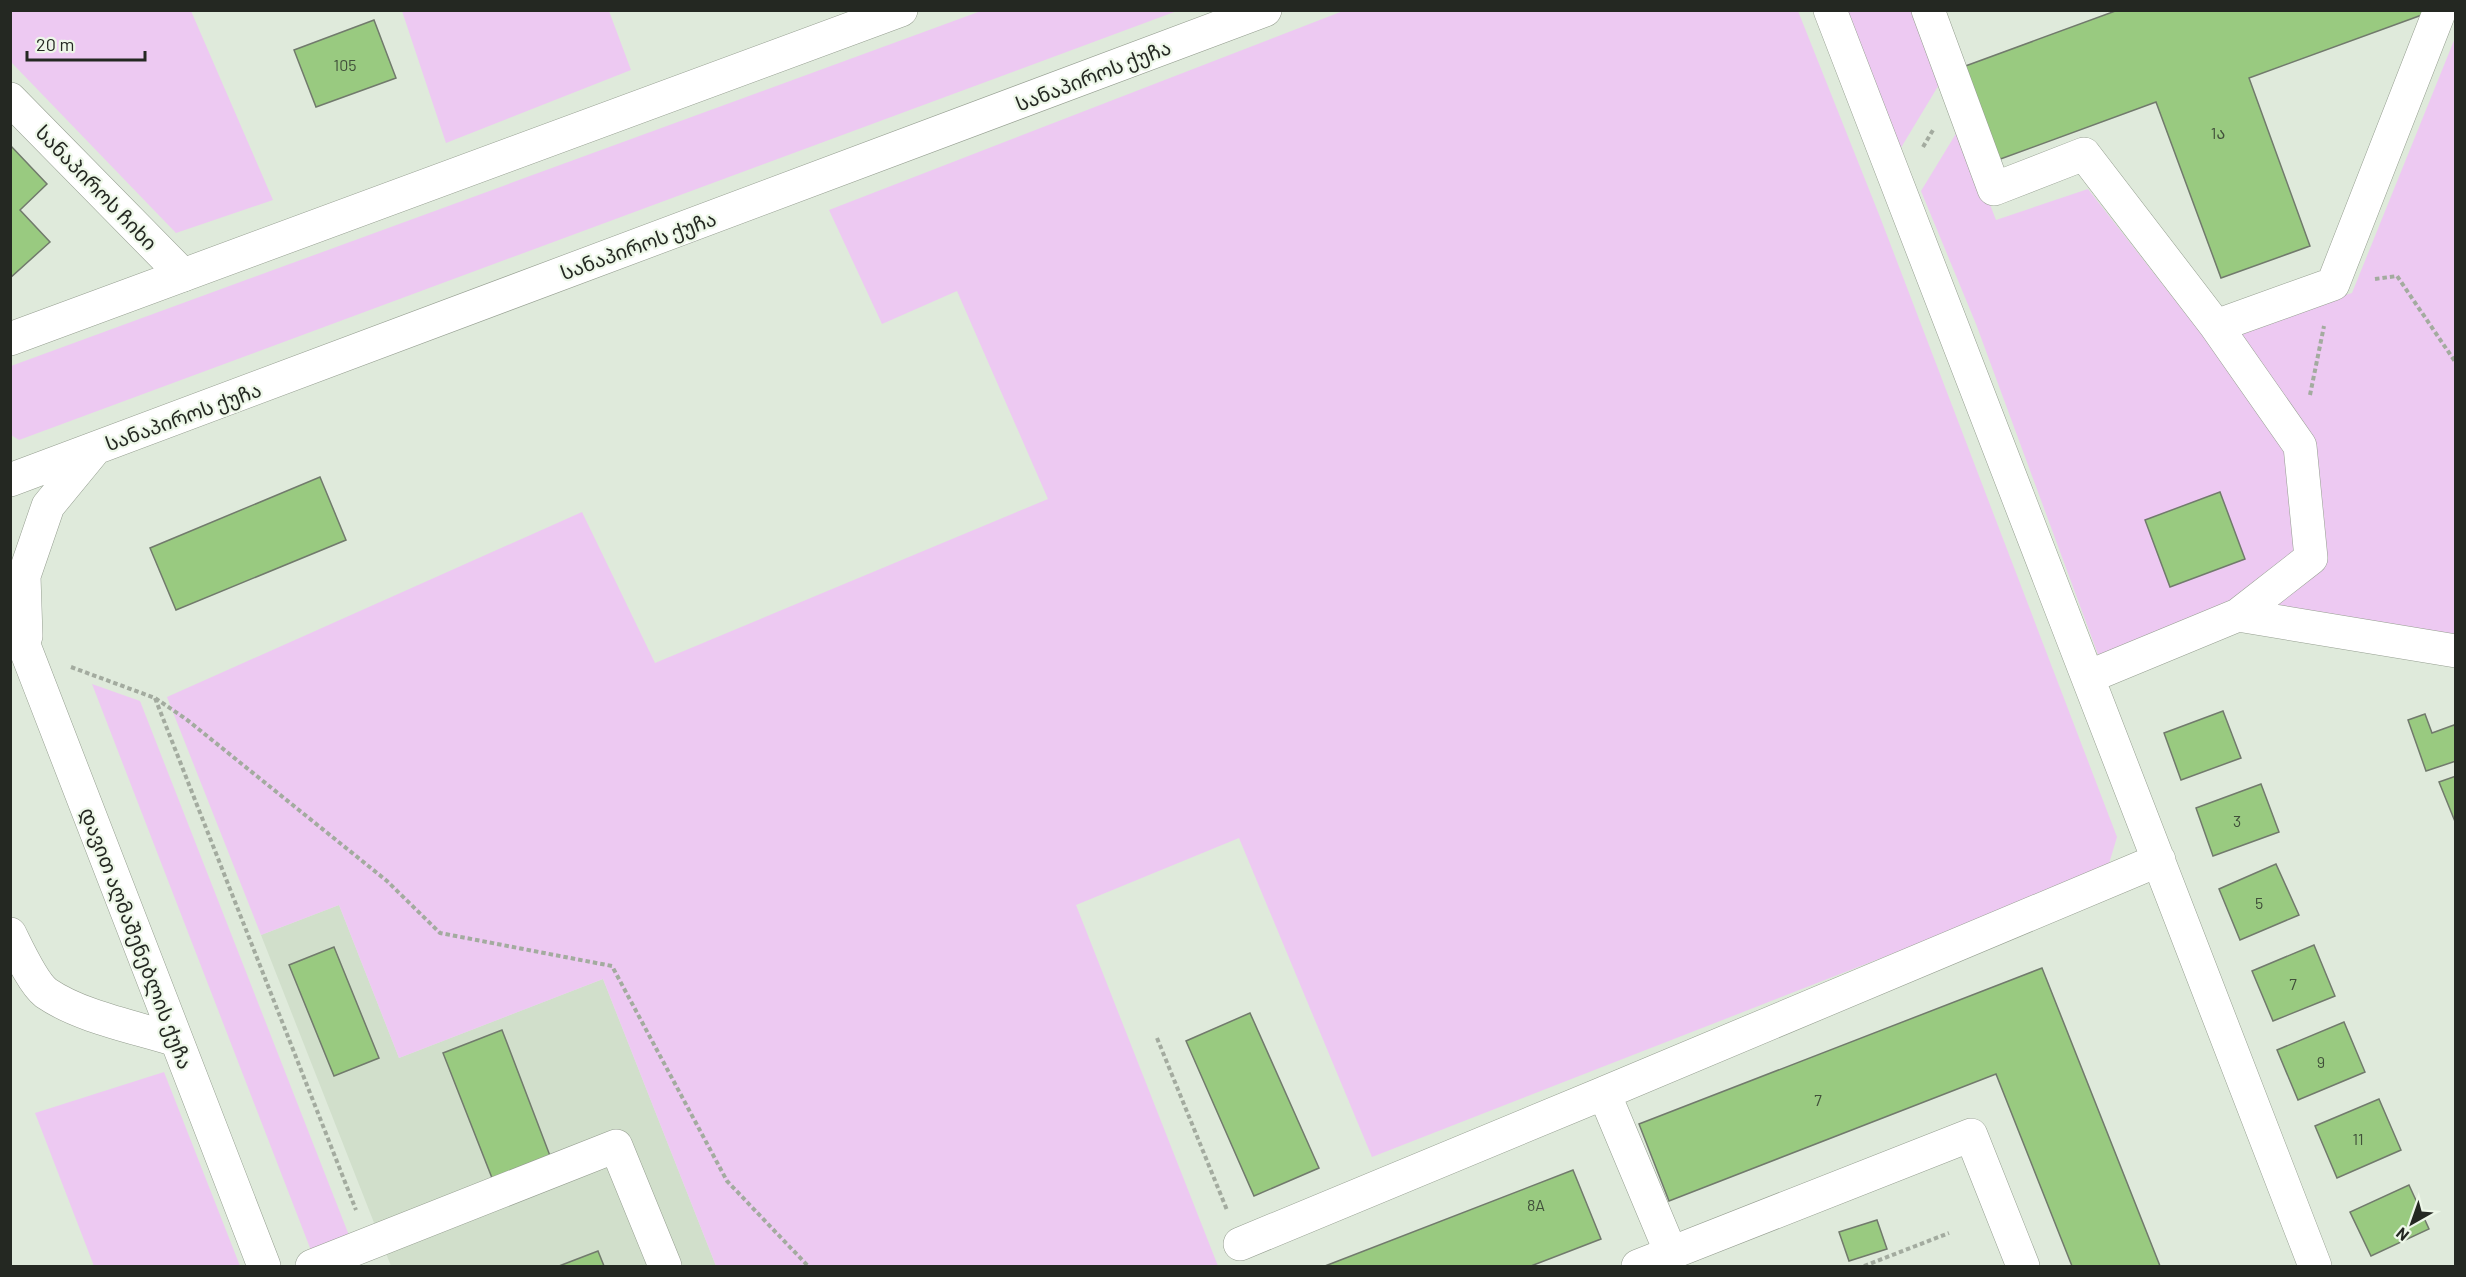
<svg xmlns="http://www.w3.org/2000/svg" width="2466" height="1277" viewBox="0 0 2466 1277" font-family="Barlow,'Noto Sans Georgian',sans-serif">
  <rect width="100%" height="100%" fill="#dfeadb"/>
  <path fill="#d1dfcb" d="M 339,905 L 399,1058 L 603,979 L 716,1266 L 391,1266 L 261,935 Z"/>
  <path fill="#edc9f2" d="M 11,10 L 191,11 L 273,200 L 176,233 L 11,62 Z
    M 402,11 L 609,11 L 631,70 L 446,143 Z
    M 981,11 L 1177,11 L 19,440 L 11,435 L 11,366 Z
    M 1343,11 L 1798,11 L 1880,217 L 2117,837 L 2108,867 L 1958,928 L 1372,1157 L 1239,838 L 1076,905 L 1218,1266 L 716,1266 L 603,979 L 399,1058 L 339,905 L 261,935 L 167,697 L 582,512 L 655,663 L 1048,499 L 957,291 L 882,324 L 829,210 Z
    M 1845,11 L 1921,11 L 1946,73 L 1899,151 Z
    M 2455,38 L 2455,636 L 2243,600 L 2100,660 L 1976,324 L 1921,191 L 1960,127 L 1996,220 L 2088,189 L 2206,340 L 2352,293 Z
    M 92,684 L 140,701 L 361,1266 L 317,1266 Z
    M 164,1072 L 240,1266 L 94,1266 L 35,1113 Z"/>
  <path fill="#99ca80" stroke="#717a6c" stroke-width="1.5" d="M 2118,10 L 2429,10 L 2430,12 L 2249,78 L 2310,246 L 2221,278 L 2156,102 L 1995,161 L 1960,68 Z
    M 374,20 L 396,78 L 316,107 L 294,50 Z
    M 10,145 L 47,184 L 20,210 L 50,242 L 10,278 Z
    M 320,477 L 346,540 L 176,610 L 150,548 Z
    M 2220,492 L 2245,559 L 2170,587 L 2145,520 Z
    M 2223,711 L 2241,758 L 2181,780 L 2164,733 Z
    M 2425,714 L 2432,733 L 2454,725 L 2456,729 L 2456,761 L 2426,771 L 2408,720 Z
    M 2456,776 L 2456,824 L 2439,782 Z
    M 2261,784 L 2279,832 L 2213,856 L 2196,808 Z
    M 2276,864 L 2299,915 L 2240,940 L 2219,889 Z
    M 2314,945 L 2335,996 L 2273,1021 L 2252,971 Z
    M 334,947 L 379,1058 L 334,1076 L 289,965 Z
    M 2042,968 L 2160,1266 L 2072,1266 L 1996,1074 L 1669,1201 L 1639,1124 Z
    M 1250,1013 L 1319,1168 L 1254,1196 L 1186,1041 Z
    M 2344,1022 L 2365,1072 L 2298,1100 L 2277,1050 Z
    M 502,1030 L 552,1161 L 494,1183 L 443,1053 Z
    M 2379,1099 L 2401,1150 L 2337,1178 L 2315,1126 Z
    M 1573,1170 L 1601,1239 L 1531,1266 L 1325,1266 Z
    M 2409,1185 L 2429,1229 L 2371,1256 L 2350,1212 Z
    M 1877,1220 L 1887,1249 L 1849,1261 L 1839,1232 Z
    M 598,1251 L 604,1266 L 559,1266 Z"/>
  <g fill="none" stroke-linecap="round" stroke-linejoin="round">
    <defs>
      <path id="minor" d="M 1830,10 L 2315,1266
        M 1928,10 L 1994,189 L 2084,154 L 2216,326 L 2300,446 L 2311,558 L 2238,615
        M 10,99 L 183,275
        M 2216,326 L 2333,284 L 2440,10
        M 2088,677 L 2238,615 L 2456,651
        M 10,934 C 18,950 33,983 46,993 C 81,1017 135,1027 176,1040
        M 1240,1244 L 1604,1093
        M 1671,1253 L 1604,1093 L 2159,860
        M 312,1266 L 616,1146 L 665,1266
        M 1638,1266 L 1971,1135 L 2023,1266"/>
      <path id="major" d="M 10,339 L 901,10
        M 10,480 L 1265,10
        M 10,609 L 264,1266
        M 26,636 L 24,576 L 48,506 L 94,450"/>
    </defs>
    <use href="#minor" stroke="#959e90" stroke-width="34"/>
    <use href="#major" stroke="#959e90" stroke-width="34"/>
    <path stroke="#a3ab9f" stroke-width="4" stroke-dasharray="4.5 3" stroke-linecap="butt" d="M 1923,147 L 1933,130
      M 2375,279 L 2397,276 L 2456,363
      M 2310,395 L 2324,326
      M 71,667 L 155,698 L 186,719 L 387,881 L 440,933 L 612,966 L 727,1181 L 808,1266
      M 155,698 L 356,1210
      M 1157,1038 L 1227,1210
      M 1864,1266 L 1949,1233"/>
    <use href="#minor" stroke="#fff" stroke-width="33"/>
    <use href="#major" stroke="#fff" stroke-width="33"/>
  </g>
  <g text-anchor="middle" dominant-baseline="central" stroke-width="4.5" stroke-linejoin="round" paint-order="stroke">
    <g font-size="16" fill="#41503a">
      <text x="345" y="64">105</text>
      <text x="2218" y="132">1ა</text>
      <text x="2237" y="820">3</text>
      <text x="2259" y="902">5</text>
      <text x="2293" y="983">7</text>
      <text x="2321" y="1061">9</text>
      <text x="1818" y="1099">7</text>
      <text x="2358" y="1138">11</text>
      <text x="1536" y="1204">8A</text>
    </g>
    <g font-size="20" fill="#242822" stroke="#edf7e8">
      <text transform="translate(1093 75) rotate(-21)">სანაპიროს ქუჩა</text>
      <text transform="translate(97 187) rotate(46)">სანაპიროს ჩიხი</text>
      <text transform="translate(638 245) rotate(-20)">სანაპიროს ქუჩა</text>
      <text transform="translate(183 416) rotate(-20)">სანაპიროს ქუჩა</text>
      <text transform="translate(137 938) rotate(69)">დავით აღმაშენებლის ქუჩა</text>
    </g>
  </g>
  <rect width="2466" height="1277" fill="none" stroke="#242822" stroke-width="24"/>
  <g transform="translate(2412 1223) rotate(220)" stroke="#edf7e8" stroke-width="4.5" paint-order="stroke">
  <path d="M0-4.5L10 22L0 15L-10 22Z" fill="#242822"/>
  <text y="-9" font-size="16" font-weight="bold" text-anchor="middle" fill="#242822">N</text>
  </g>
  <path d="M27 51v9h118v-9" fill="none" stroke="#242822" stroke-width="3"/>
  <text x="36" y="51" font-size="18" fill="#242822" stroke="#edf7e8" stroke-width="4.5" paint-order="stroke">20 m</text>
</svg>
